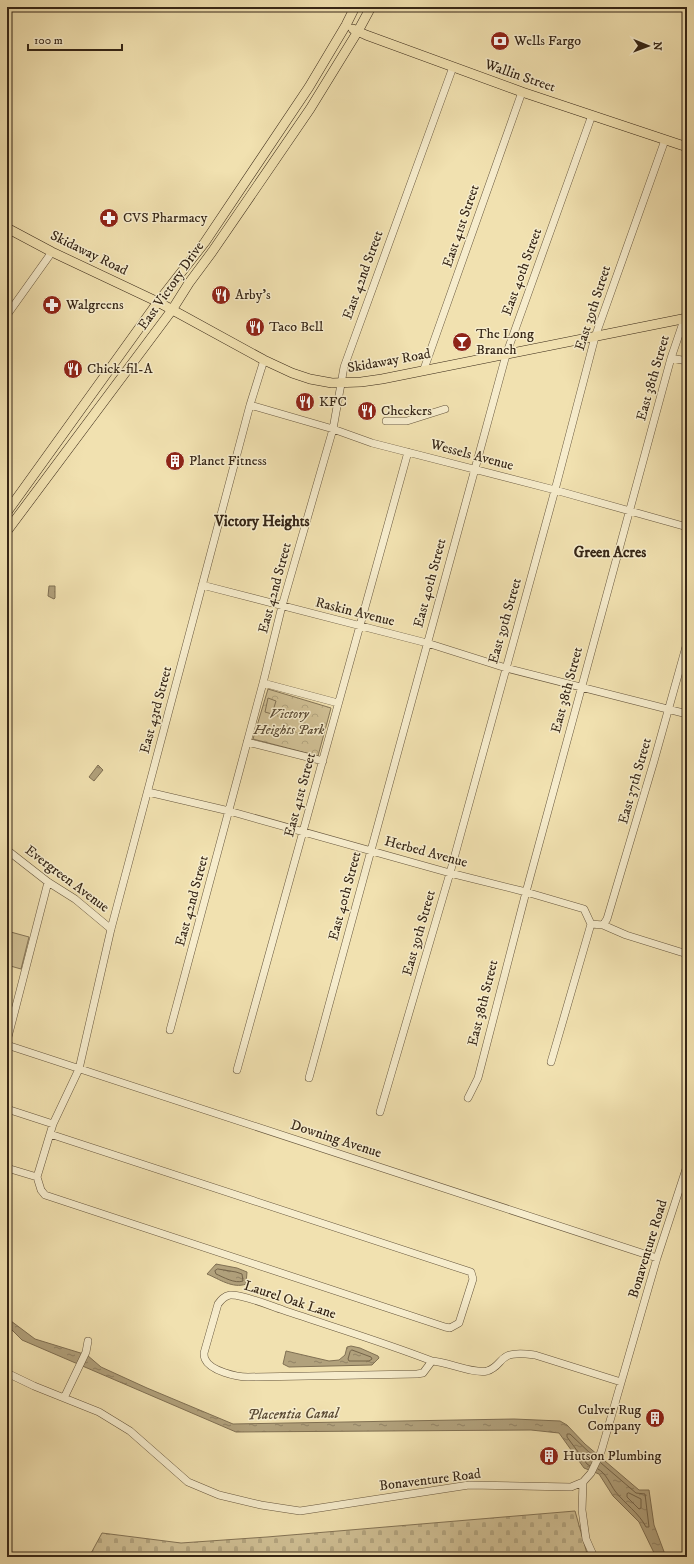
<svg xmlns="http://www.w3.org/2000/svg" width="694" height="1564" viewBox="0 0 694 1564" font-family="'IM FELL DW Pica',serif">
  <defs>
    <pattern id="cemetery-stones" width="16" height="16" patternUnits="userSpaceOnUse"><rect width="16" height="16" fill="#d1c196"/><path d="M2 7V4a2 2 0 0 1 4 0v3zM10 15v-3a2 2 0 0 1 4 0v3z" fill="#b4a681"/></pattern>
    <pattern id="park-crowns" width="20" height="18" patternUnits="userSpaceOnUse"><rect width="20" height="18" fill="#d1c196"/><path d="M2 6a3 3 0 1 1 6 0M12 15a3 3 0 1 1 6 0" fill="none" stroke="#b4a681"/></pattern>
    <pattern id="water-ripples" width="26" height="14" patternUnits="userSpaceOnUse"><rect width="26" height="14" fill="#b1a17c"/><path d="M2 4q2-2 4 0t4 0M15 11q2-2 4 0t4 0" fill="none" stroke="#918365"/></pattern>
  </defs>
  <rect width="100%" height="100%" fill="#f1e1b0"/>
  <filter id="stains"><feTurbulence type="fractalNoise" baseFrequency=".005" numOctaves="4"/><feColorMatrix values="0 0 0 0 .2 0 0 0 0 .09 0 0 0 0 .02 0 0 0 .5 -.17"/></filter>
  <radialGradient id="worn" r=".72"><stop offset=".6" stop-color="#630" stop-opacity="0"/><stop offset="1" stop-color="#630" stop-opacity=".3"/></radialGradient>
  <path fill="url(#cemetery-stones)" stroke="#847456" d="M 575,1511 L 588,1557 L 89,1557 L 102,1533 L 181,1543 L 267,1537 Z"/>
  <path fill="url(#park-crowns)" stroke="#847456" d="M 268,689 L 331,708 L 318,756 L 253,739 Z"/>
  <path fill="#d1c196" stroke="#847456" d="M 268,698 L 276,701 L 272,714 L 265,712 Z
    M 7,931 L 29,937 L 21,969 L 7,965 Z"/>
  <path fill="url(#water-ripples)" stroke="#807053" d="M 49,586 L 55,586 L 55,598 L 54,599 L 48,596 Z
    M 98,765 L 103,770 L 94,781 L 89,777 Z
    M 216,1264 L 237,1268 L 247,1272 L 246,1284 C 233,1289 219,1279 207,1274 Z
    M 7,1318 L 35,1339 L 87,1355 L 101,1367 L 147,1388 L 233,1424 L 514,1419 L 560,1421 L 567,1425 L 585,1444 L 639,1490 L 649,1490 L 654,1525 L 666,1557 L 656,1557 L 639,1522 L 613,1496 L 599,1474 L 584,1468 L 559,1433 L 531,1430 L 236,1432 L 22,1340 L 7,1325 Z
    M 351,1346 L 360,1348 L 378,1356 L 379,1358 L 372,1365 L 289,1367 L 283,1364 L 286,1351 L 329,1361 L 339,1360 L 345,1355 L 347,1347 Z"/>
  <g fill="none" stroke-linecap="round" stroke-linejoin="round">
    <path stroke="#746449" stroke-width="1" d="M 218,1269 L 236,1272 L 242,1274 L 243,1281 C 235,1284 223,1277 216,1274 L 215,1271 Z
      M 352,1350 L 371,1357 L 372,1359 L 369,1361 L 349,1361 L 348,1359 L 350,1352 Z
      M 590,1466 L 587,1464 L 567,1437 L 567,1434 L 570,1434 L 594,1457
      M 598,1469 C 606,1473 610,1484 615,1491 C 625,1504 639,1513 646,1527 L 649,1527 L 645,1494 L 636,1493 L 601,1463
      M 629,1493 L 641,1499 L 641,1508 L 639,1509 L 627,1497 L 627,1494 Z"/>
    <defs>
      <path id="minor" d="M 7,315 L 52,252
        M 671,358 L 687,361
        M 424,369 L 522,92
        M 250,405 L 333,429 L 372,443 L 555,490 L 687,527
        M 386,421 L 407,421 L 445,409
        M 202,585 L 427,643 L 506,668 L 687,714
        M 263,683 L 338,703
        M 247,742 L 323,761
        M 148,792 L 229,811 L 450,873 L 526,892 L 584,909 L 591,924 L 603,925 L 626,935 L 687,954
        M 7,850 L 48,882 L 75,899 L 111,929
        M 603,925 L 607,919 L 654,761 L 687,643
        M 170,1030 L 263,683 L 282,606 L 333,429 L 344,367 L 453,67
        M 7,1041 L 48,882
        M 7,1045 L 657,1258
        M 551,1062 L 591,924
        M 237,1070 L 408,452
        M 309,1078 L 506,355 L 592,115
        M 468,1098 L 478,1078 L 526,892 L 671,358 L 687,311
        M 7,1109 L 53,1124
        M 380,1112 L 450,873 L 555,490 L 595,337 L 665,140
        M 7,1168 L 37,1177 L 41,1190 L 45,1195 L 445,1327 L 450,1328 L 459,1323 L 473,1279 L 471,1272 L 50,1134
        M 37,1177 L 53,1124 L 79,1069 L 111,929 L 250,405 L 264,360
        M 432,1361 C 383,1342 333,1327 283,1310 C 271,1306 242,1294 230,1295 C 224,1296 221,1300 218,1304 L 204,1353 C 204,1355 204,1357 205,1359 C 210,1371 237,1377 248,1377 L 417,1374 L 423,1373 L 432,1361 C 448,1362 473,1374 487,1371 C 498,1368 499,1360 507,1356 C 515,1352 527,1354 535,1355 L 621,1382
        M 7,1373 L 34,1386 L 99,1412 L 130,1431 L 188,1482 L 219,1495 L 261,1505 L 300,1511 L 469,1485 L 571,1487 L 583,1482 L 591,1473 L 601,1452 L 657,1258 L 687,1166
        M 64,1398 L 86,1352 L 88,1341
        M 583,1482 L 582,1510 L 586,1539 L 594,1557"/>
      <path id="major" d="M 353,29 L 366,35 L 522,92 L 687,147
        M 7,228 L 52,252 L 158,302 L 264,360 L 292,373 L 310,379 L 332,383 L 361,382 L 382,379 L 687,318
        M 7,512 L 158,302 L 205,242 L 309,87 L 346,25 L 355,7
        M 7,531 L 172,310 L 189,283 L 212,252 L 310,109 L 358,31 L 371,7"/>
    </defs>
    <use href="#minor" stroke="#65553c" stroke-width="8"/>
    <use href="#major" stroke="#362616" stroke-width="10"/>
    <use href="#minor" stroke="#f6eccc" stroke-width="7"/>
    <use href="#major" stroke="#f1e1b0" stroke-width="9"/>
  </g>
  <defs>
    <symbol id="bank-disc" viewBox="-11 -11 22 22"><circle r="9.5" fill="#8f2418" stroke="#f6eccc"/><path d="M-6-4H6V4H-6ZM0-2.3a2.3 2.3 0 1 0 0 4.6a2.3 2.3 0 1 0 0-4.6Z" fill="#fff"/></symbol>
    <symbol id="pharmacy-disc" viewBox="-11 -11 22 22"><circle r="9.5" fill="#8f2418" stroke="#f6eccc"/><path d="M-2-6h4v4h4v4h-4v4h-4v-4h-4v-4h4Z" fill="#fff"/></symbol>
    <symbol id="restaurant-disc" viewBox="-11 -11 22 22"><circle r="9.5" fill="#8f2418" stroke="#f6eccc"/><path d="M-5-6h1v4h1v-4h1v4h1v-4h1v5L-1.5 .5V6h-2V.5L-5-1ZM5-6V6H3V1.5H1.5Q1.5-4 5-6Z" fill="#fff"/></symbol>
    <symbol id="bar-disc" viewBox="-11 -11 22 22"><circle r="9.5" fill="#8f2418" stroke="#f6eccc"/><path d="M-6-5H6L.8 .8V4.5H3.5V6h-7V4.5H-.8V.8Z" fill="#fff"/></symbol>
    <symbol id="building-disc" viewBox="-11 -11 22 22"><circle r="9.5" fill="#8f2418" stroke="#f6eccc"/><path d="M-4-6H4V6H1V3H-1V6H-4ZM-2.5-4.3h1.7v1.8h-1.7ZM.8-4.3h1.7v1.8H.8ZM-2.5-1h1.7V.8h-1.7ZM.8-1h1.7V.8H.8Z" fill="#fff"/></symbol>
  </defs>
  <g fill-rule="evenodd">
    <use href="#bank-disc" x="489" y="30" width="22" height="22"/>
    <use href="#pharmacy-disc" x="98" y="207" width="22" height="22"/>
    <use href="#restaurant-disc" x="210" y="284" width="22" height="22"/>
    <use href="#pharmacy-disc" x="41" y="294" width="22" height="22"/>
    <use href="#restaurant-disc" x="244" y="316" width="22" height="22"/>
    <use href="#bar-disc" x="451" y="331" width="22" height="22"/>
    <use href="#restaurant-disc" x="62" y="358" width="22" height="22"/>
    <use href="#restaurant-disc" x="294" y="391" width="22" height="22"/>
    <use href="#restaurant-disc" x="356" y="400" width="22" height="22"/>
    <use href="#building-disc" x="164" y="450" width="22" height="22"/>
    <use href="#building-disc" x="644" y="1407" width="22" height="22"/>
    <use href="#building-disc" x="538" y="1445" width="22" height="22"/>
  </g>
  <g text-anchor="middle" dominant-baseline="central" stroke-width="3" stroke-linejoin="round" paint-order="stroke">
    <g font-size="14" fill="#362616" stroke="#f6eccc" text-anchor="start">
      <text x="514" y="41">Wells Fargo</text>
      <text x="123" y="218">CVS Pharmacy</text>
      <text x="235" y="295">Arby's</text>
      <text x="66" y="305">Walgreens</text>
      <text x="269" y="327">Taco Bell</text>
      <text x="476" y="334">The Long<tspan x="476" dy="16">Branch</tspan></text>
      <text x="87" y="369">Chick-fil-A</text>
      <text x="319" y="402">KFC</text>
      <text x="381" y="411">Checkers</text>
      <text x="189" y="461">Planet Fitness</text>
      <text x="641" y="1410" text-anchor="end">Culver Rug<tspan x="641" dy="16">Company</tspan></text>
      <text x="563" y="1456">Hutson Plumbing</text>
    </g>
    <g font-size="14" fill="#362616" stroke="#f6eccc">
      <text transform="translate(520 76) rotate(19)">Wallin Street</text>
      <text transform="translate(461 226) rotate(-71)">East 41st Street</text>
      <text transform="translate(89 253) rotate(26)">Skidaway Road</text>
      <text transform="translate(522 272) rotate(-70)">East 40th Street</text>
      <text transform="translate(363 275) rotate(-70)">East 42nd Street</text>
      <text transform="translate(171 286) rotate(-55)">East Victory Drive</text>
      <text transform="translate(593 308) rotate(-72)">East 39th Street</text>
      <text transform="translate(389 361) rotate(-10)">Skidaway Road</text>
      <text transform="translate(653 378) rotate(-74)">East 38th Street</text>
      <text transform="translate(472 455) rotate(15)">Wessels Avenue</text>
      <text transform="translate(430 583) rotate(-75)">East 40th Street</text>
      <text transform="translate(275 588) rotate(-75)">East 42nd Street</text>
      <text transform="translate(355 612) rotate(14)">Raskin Avenue</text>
      <text transform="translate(505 621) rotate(-74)">East 39th Street</text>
      <text transform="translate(567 690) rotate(-75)">East 38th Street</text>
      <text transform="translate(156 710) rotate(-75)">East 43rd Street</text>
      <text transform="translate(635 781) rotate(-74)">East 37th Street</text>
      <text transform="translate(300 795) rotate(-75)">East 41st Street</text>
      <text transform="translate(426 852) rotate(15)">Herbed Avenue</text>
      <text transform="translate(67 879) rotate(37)">Evergreen Avenue</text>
      <text transform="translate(345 896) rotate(-75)">East 40th Street</text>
      <text transform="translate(192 901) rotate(-75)">East 42nd Street</text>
      <text transform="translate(419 933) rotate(-74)">East 39th Street</text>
      <text transform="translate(483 1003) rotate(-76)">East 38th Street</text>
      <text transform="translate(336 1139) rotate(18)">Downing Avenue</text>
      <text transform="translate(648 1249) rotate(-73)">Bonaventure Road</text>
      <text transform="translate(290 1300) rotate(18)">Laurel Oak Lane</text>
      <text transform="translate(430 1480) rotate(-7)">Bonaventure Road</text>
    </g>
    <g font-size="14" font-style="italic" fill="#5d4d36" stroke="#f6eccc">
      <text x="289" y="714">Victory<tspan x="289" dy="16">Heights Park</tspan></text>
    </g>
    <g font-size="15" font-weight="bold" fill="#362616" stroke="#f6eccc">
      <text x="262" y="521">Victory Heights</text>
      <text x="610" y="552">Green Acres</text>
    </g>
    <g font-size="15" font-style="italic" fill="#5b4b35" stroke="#f6eccc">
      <text transform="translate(293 1414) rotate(-1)">Placentia Canal</text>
    </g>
  </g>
  <rect width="694" height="1564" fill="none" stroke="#f1e1b0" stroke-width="24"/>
  <rect x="8" y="8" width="678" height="1548" fill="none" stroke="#362616" stroke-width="2"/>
  <rect x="12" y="12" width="670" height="1540" fill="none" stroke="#362616"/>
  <g transform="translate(648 46) rotate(91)" stroke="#f6eccc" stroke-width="3" paint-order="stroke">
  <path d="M0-3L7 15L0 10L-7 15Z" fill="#362616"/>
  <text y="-6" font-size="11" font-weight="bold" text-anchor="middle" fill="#362616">N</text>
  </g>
  <path d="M28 44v6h94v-6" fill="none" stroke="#362616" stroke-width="2"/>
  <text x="34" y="44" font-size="12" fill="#362616" stroke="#f6eccc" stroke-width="3" paint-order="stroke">100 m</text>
  <rect width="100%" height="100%" filter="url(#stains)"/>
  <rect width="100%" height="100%" fill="url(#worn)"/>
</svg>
